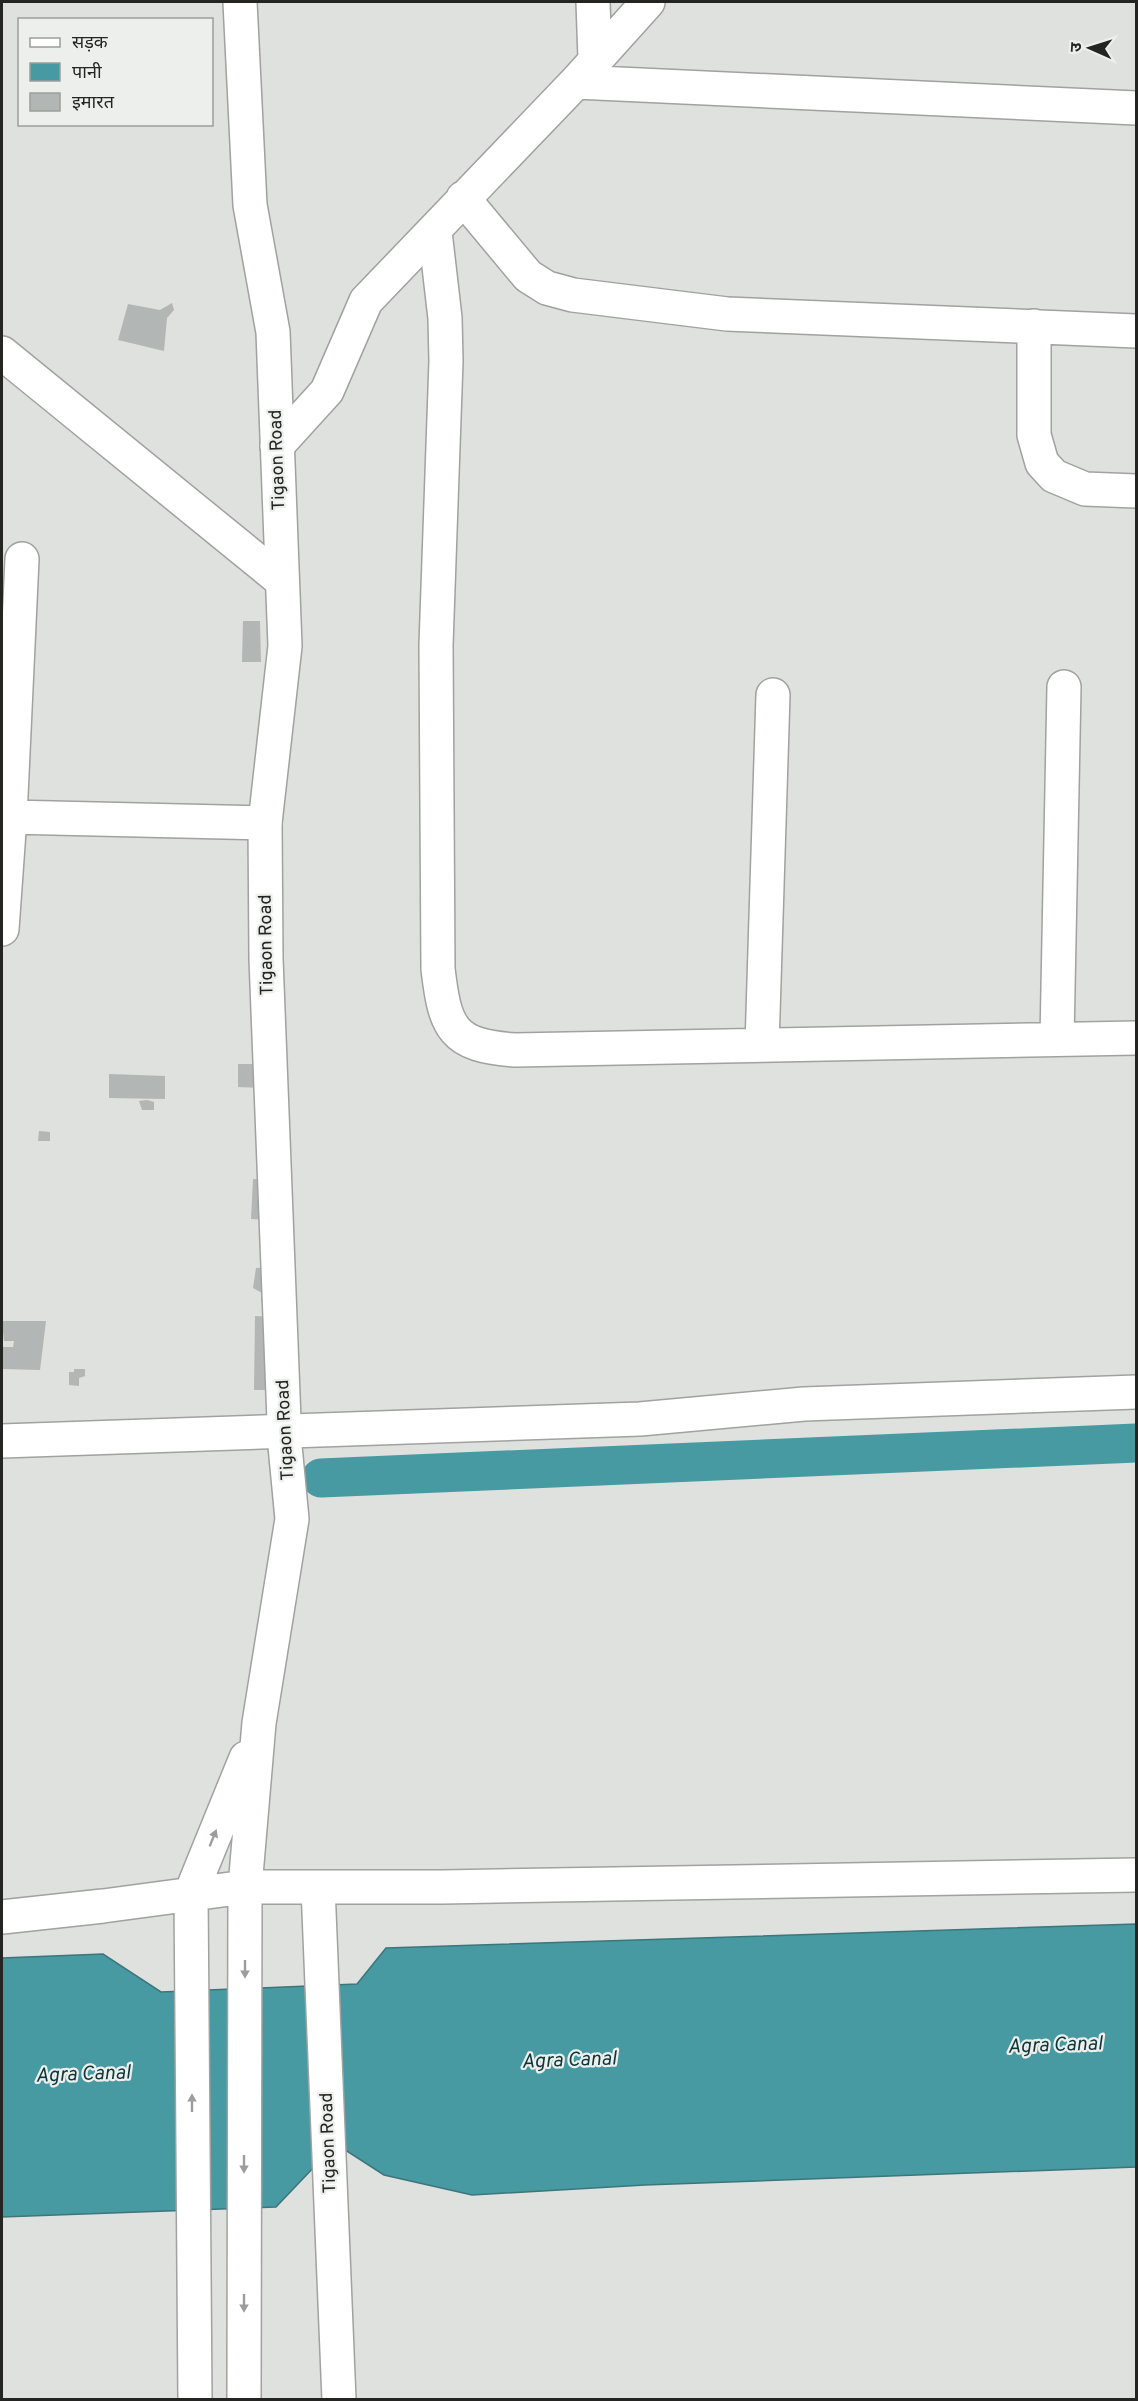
<svg xmlns="http://www.w3.org/2000/svg" width="1138" height="2401" viewBox="0 0 1138 2401" font-family="Overpass,'Noto Sans Devanagari',sans-serif">
  <rect width="100%" height="100%" fill="#dfe1de"/>
  <path fill="#4799a2" stroke="#3c767c" stroke-width="1.5" d="M 1136,1924 L 1136,2167 L 645,2185 L 472,2195 L 384,2175 L 336,2144 L 276,2207 L 2,2217 L 2,1958 L 103,1954 L 161,1992 L 357,1984 L 386,1948 Z"/>
  <g fill="none" stroke-linecap="round" stroke-linejoin="round">
    <path stroke="#4799a2" stroke-width="39" d="M 321,1478 L 1136,1443"/>
  </g>
  <path fill="#b2b6b4" d="M 172,303 L 174,310 L 167,318 L 164,351 L 118,340 L 128,304 L 160,310 Z
    M 243,621 L 260,621 L 261,662 L 242,662 Z
    M 238,1064 L 260,1064 L 260,1088 L 238,1087 Z
    M 109,1074 L 165,1076 L 165,1099 L 109,1098 Z
    M 147,1100 L 154,1102 L 154,1110 L 142,1110 L 139,1101 Z
    M 39,1131 L 50,1132 L 50,1141 L 38,1141 Z
    M 253,1179 L 271,1180 L 268,1220 L 251,1219 Z
    M 274,1267 L 269,1303 L 261,1302 L 262,1293 L 253,1288 L 256,1268 Z
    M 255,1316 L 276,1317 L 275,1390 L 254,1390 Z
    M 2,1321 L 46,1321 L 40,1370 L 2,1369 L 2,1347 L 13,1347 L 14,1341 L 4,1341 Z
    M 74,1369 L 85,1369 L 85,1376 L 79,1378 L 79,1386 L 69,1385 L 69,1372 L 74,1372 Z"/>
  <g fill="none" stroke-linecap="round" stroke-linejoin="round">
    <defs>
      <path id="minor" d="M 593,2 L 595,59
        M 576,82 L 1136,108
        M 463,198 L 528,276 L 547,288 L 573,295 L 727,314 L 1136,331
        M 435,232 L 445,318 L 446,361 L 436,645 L 438,969 C 445,1028 452,1046 515,1050 L 1136,1038
        M 1034,326 L 1034,435 L 1042,463 L 1054,476 L 1085,489 L 1136,491
        M 2,353 L 282,581
        M 277,446 L 327,391 L 366,301 L 576,82 L 648,2
        M 10,817 L 265,823
        M 2,929 L 10,817 L 22,559
        M 1057,1039 L 1064,687
        M 762,1045 L 773,695
        M 2,1441 L 640,1419 L 804,1404 L 1136,1392"/>
      <path id="tertiary" d="M 240,2 L 250,205 L 273,332 L 285,646 L 265,823 L 266,959 L 285,1446 L 292,1519 L 259,1723 L 245,1887 L 244,2400
        M 318,1887 L 339,2400
        M 2,1917 L 103,1906 L 245,1887 L 443,1887 L 1136,1875
        M 195,2400 L 191,1893 L 246,1758"/>
    </defs>
    <use href="#minor" stroke="#a0a29f" stroke-width="36"/>
    <use href="#tertiary" stroke="#a0a29f" stroke-width="36"/>
    <use href="#minor" stroke="#fff" stroke-width="33"/>
    <use href="#tertiary" stroke="#fff" stroke-width="33"/>
  </g>
  <defs><path id="oneway-solid" d="M-6-.8H1V-3.2L6.5 0L1 3.2V.8H-6Z" transform="scale(1.5)"/></defs>
  <g fill="#9c9d9c">
    <use href="#oneway-solid" transform="translate(213 1838) rotate(-68)"/>
    <use href="#oneway-solid" transform="translate(245 1969) rotate(90)"/>
    <use href="#oneway-solid" transform="translate(192 2103) rotate(-90)"/>
    <use href="#oneway-solid" transform="translate(244 2164) rotate(90)"/>
    <use href="#oneway-solid" transform="translate(244 2303) rotate(90)"/>
  </g>
  <g text-anchor="middle" dominant-baseline="central" stroke-width="4.5" stroke-linejoin="round" paint-order="stroke">
    <g font-size="18" fill="#242523" stroke="#ecefeb">
      <text transform="translate(278 460) rotate(-92)">Tigaon Road</text>
      <text transform="translate(267 945) rotate(-91)">Tigaon Road</text>
      <text transform="translate(286 1430) rotate(-93)">Tigaon Road</text>
      <text transform="translate(329 2143) rotate(-92)">Tigaon Road</text>
    </g>
    <g font-size="20" font-style="italic" fill="#0d353a" stroke="#ecefeb">
      <text transform="translate(1055 2046) rotate(-2)">Agra Canal</text>
      <text transform="translate(569 2061) rotate(-2)">Agra Canal</text>
      <text transform="translate(83 2075) rotate(-2)">Agra Canal</text>
    </g>
  </g>
  <rect width="1138" height="2401" fill="none" stroke="#242523" stroke-width="6"/>
  <rect x="18" y="18" width="195" height="108" fill="#ecefeb" stroke="#9c9e9b" stroke-width="1.5"/>
  <rect x="30" y="38" width="30" height="9" fill="#ffffff" stroke="#9c9e9b" stroke-width="1.5"/>
  <text x="72" y="48" font-size="18" fill="#242523">सड़क</text>
  <rect x="30" y="63" width="30" height="18" fill="#4799a2" stroke="#9c9e9b" stroke-width="1.5"/>
  <text x="72" y="78" font-size="18" fill="#242523">पानी</text>
  <rect x="30" y="93" width="30" height="18" fill="#b2b6b4" stroke="#9c9e9b" stroke-width="1.5"/>
  <text x="72" y="108" font-size="18" fill="#242523">इमारत</text>
  <g transform="translate(1090 48) rotate(273)" stroke="#ecefeb" stroke-width="4.5" paint-order="stroke">
  <path d="M0-4.5L10 22L0 15L-10 22Z" fill="#242523"/>
  <text y="-9" font-size="16" font-weight="bold" text-anchor="middle" fill="#242523">उ</text>
  </g>
</svg>
